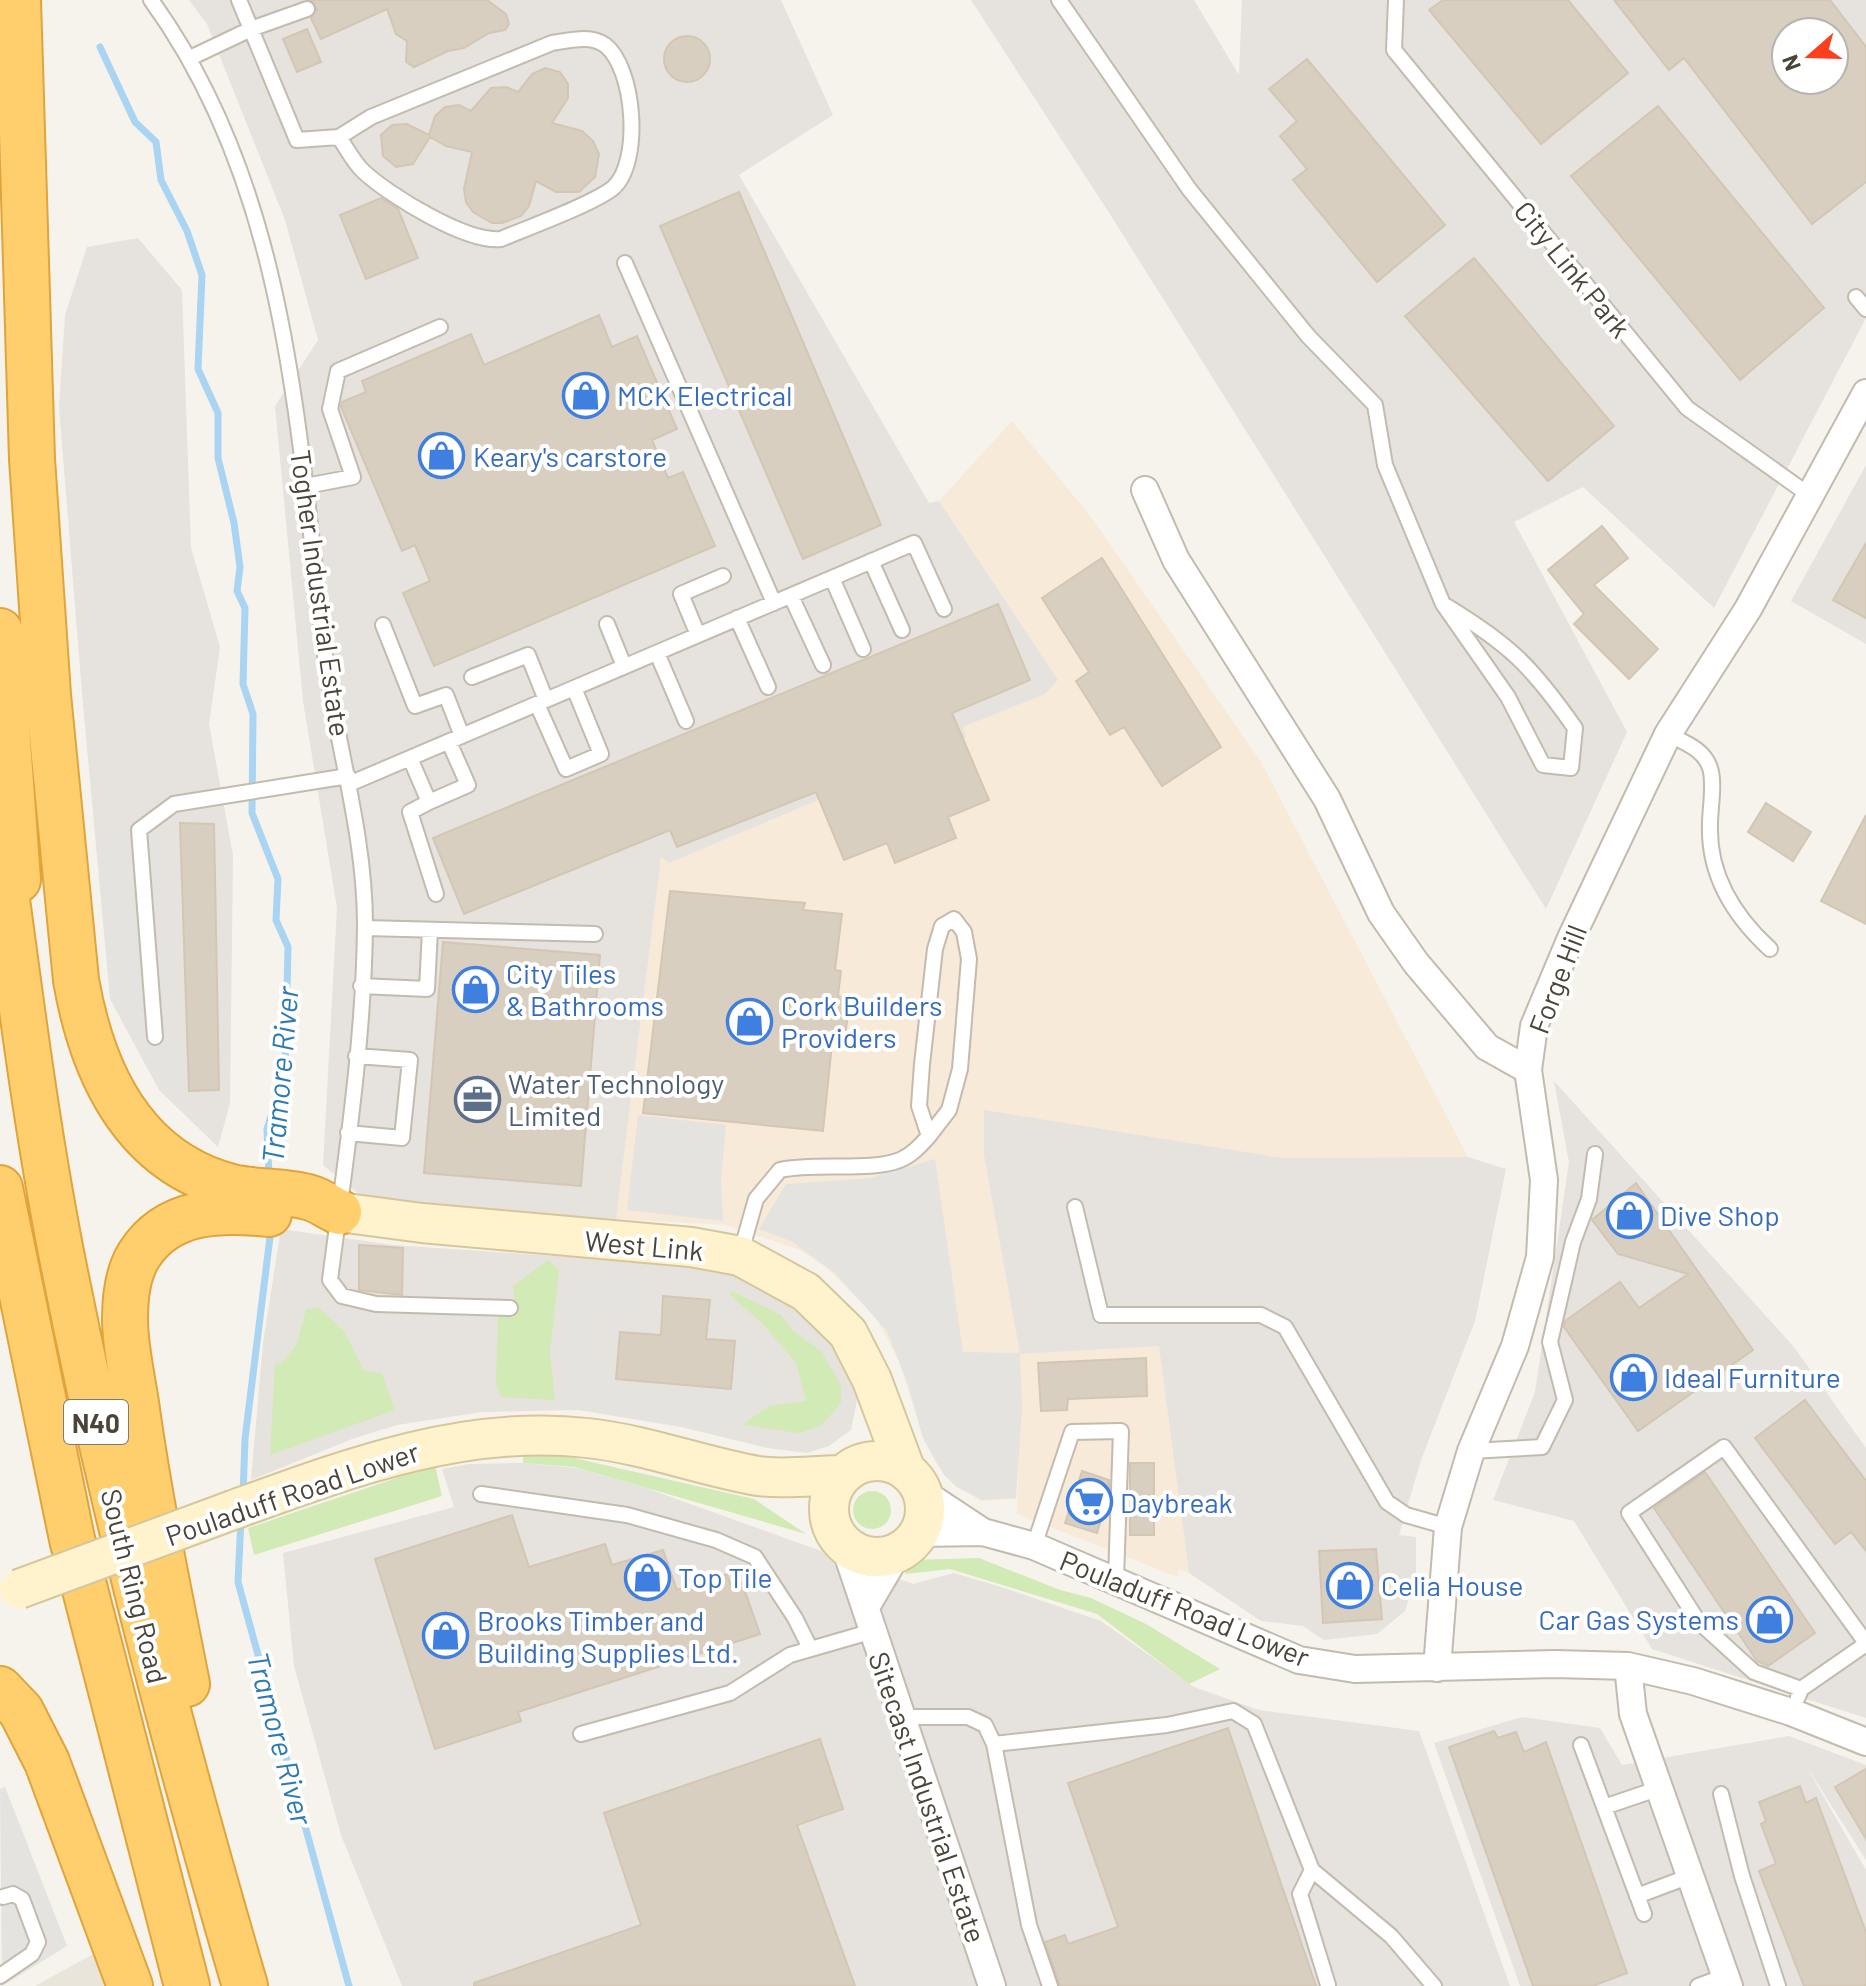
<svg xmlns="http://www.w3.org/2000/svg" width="1866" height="1986" viewBox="0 0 1866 1986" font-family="Barlow,sans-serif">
  <rect width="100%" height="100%" fill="#f6f3ec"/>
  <path fill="#eae5da" d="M 99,1951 L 110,1986 L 35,1986 Z"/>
  <path fill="#f7ead8" d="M 1012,421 L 1091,517 L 1261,762 L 1468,1157 L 1283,1158 L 985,1111 L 984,1157 L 1020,1354 L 1159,1345 L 1189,1573 L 1178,1569 L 1178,1577 L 1017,1514 L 1019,1447 L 1016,1499 L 982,1501 L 955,1486 L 937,1465 L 923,1438 L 900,1363 L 875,1316 L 829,1270 L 800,1250 L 725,1225 L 616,1219 L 661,856 L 669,863 L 966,738 L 963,727 L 1045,694 L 1058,680 L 939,501 Z"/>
  <path fill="#e6e2dd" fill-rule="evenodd" d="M 189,0 L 781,0 L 833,115 L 739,175 L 929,503 L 939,501 L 1058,680 L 1045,694 L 963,727 L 966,738 L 669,863 L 661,857 L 616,1219 L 369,1202 L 323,1165 L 337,908 L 303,701 L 275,406 L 318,340 L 285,220 L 207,24 Z
    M 971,0 L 1194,0 L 1239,75 L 1242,0 L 1866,0 L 1866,318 L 1714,608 L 1583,487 L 1514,522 L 1627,732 L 1546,909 L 1113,219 ZM 1786,32 L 1834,32 L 1834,80 L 1786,80 Z
    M 138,238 L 182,290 L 191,548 L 220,647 L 209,724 L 233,855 L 230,1103 L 218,1147 L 159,1090 L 110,999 L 82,693 L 59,407 L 65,315 L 87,247 Z
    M 1866,465 L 1866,644 L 1791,601 Z
    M 1554,1081 L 1794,1347 L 1866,1448 L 1866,1718 L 1652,1649 L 1574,1521 L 1493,1500 L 1535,1392 L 1569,1162 Z
    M 984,1110 L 1283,1158 L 1468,1157 L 1506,1169 L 1475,1321 L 1421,1460 L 1399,1535 L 1416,1537 L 1416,1574 L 1405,1611 L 1377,1634 L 1324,1640 L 1303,1626 L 1261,1621 L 1189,1573 L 1159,1346 L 1020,1354 L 984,1156 Z
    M 281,1229 L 393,1245 L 704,1266 L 758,1277 L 817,1319 L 860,1385 L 851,1430 L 829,1446 L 807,1453 L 767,1448 L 681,1427 L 578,1410 L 482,1412 L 397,1425 L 352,1439 L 251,1480 L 263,1343 Z
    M 523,1463 L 576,1468 L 643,1487 L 913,1584 L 954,1573 L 1001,1587 L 1101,1621 L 1194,1687 L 1259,1710 L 1419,1731 L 1510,1986 L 402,1986 L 341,1835 L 294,1666 L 283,1553 L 454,1507 L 442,1469 L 469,1464 Z
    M 1522,1717 L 1600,1728 L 1622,1765 L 1789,1736 L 1866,1765 L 1866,1860 L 1805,1764 L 1866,1870 L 1866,1986 L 1520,1986 L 1434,1743 Z"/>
  <path fill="#d2eab5" d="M 548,1260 L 559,1271 L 550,1352 L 555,1400 L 501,1397 L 496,1384 L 498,1313 L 516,1311 L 513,1286 Z
    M 732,1291 L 781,1315 L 793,1331 L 822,1352 L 841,1386 L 841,1403 L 821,1426 L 799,1433 L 742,1425 L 769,1406 L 806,1401 L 796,1363 L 762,1323 L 730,1295 Z
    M 319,1308 L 344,1331 L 364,1371 L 382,1373 L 395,1410 L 270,1455 L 275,1363 L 281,1364 L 297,1344 L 306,1309 Z
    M 523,1452 L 574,1458 L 754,1499 L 806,1534 L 574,1467 L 523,1463 Z
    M 435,1465 L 442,1496 L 254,1555 L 248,1528 Z
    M853 1510a19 19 0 1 1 38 0a19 19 0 1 1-38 0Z
    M 979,1558 L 1060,1590 L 1091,1598 L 1146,1624 L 1220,1669 L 1189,1684 L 1097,1614 L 950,1569 L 905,1574 L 913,1560 Z"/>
  <path fill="#e5e3e0" d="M 161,837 L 168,1049 L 182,1050 L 182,1085 L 161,1084 L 114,998 L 100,844 Z
    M 638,1115 L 726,1125 L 721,1180 L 723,1221 L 627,1210 Z
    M 935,1159 L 963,1352 L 1020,1353 L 1022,1408 L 1016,1498 L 982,1500 L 957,1487 L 944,1475 L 923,1438 L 908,1385 L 887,1331 L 835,1273 L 791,1241 L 759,1229 L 786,1184 L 870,1178 Z
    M 637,1283 L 631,1316 L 592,1315 L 585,1365 L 613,1369 L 612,1386 L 727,1394 L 735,1384 L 739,1344 L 729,1329 L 750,1351 L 765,1391 L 765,1405 L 715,1431 L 579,1407 L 559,1392 L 572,1284 Z
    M 5,1787 L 67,1946 L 2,1986 L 0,1789 Z"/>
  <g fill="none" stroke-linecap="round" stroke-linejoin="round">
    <path stroke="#a9d4f2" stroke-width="7" d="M 100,47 L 135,122 L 156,142 L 161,180 L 187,231 L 202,275 L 198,369 L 218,413 L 218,458 L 234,523 L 240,567 L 237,591 L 245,608 L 243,684 L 253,714 L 252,813 L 278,879 L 276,920 L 288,947 L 285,1071 L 267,1129 L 269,1177
      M 243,1495 L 245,1439 L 271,1229
      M 241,1519 L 238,1582 L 349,1986"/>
  </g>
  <path fill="#d8cfc1" stroke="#d3c7b4" stroke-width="2" fill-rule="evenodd" d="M 311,0 L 487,0 L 506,14 L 509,24 L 505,30 L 489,33 L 464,48 L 448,51 L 414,67 L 406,62 L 407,41 L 396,34 L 387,9 L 321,39 L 311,18 L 317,10 Z
    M 1443,0 L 1568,0 L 1628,73 L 1541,144 L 1429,10 Z
    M 1614,0 L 1830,0 L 1866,47 L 1866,182 L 1812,224 L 1684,58 L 1669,70 ZM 1786,32 L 1834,32 L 1834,80 L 1786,80 Z
    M 307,29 L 321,62 L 297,72 L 283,39 Z
    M664 59a23 23 0 1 1 46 0a23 23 0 1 1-46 0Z
    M 1307,59 L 1445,225 L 1377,282 L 1293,180 L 1307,169 L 1280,136 L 1297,121 L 1269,89 Z
    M 545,68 L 560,72 L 568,84 L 568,98 L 552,123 L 582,131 L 593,141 L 599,154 L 595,177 L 579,192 L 556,192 L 536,181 L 529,206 L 521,216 L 502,223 L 492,223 L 473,212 L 466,202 L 464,189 L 472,152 L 446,146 L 430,137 L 413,164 L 396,167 L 383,156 L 381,135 L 392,125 L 407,124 L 429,135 L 435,116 L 445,107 L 459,105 L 471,111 L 491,88 L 506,87 L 518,92 L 532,74 Z
    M 1658,106 L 1824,308 L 1740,380 L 1571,176 Z
    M 739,192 L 881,525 L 803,559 L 660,226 Z
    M 381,198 L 398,209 L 418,258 L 366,279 L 340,215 Z
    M 1474,258 L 1614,426 L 1548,481 L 1405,316 Z
    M 599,315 L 612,347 L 637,336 L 677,429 L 652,440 L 668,478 L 683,472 L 715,546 L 434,666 L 403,593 L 430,581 L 415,545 L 402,551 L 341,407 L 342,402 L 366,392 L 362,381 L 471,334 L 484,365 Z
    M 1602,526 L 1628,558 L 1594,585 L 1658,649 L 1629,679 L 1574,624 L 1584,614 L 1548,570 Z
    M 1866,543 L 1866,618 L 1833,600 Z
    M 1102,558 L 1221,747 L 1162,786 L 1124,727 L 1110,735 L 1076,681 L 1089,672 L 1042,598 Z
    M 998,604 L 1030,680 L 952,713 L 989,800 L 948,817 L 956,838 L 895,863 L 887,843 L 844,860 L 816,792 L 677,847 L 670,830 L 464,914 L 433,838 Z
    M 1766,803 L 1811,832 L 1793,861 L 1748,832 Z
    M 1866,815 L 1866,924 L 1821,901 Z
    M 180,823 L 214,824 L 219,1090 L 189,1091 Z
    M 670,891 L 805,903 L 803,910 L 842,914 L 835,970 L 841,971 L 838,996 L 850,999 L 844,1045 L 832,1044 L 823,1131 L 643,1113 Z
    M 443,942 L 600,955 L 581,1186 L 424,1173 Z
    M 1636,1183 L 1753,1350 L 1638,1431 L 1564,1327 L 1565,1321 L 1620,1282 L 1639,1308 L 1688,1274 L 1618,1254 L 1592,1220 Z
    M 359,1245 L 403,1248 L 402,1295 L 359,1290 Z
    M 663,1296 L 710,1300 L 706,1339 L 735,1341 L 731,1389 L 616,1379 L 620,1332 L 661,1335 Z
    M 1146,1358 L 1147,1396 L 1068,1399 L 1067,1410 L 1041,1411 L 1038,1363 Z
    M 1805,1400 L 1866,1481 L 1866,1551 L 1851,1532 L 1835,1544 L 1755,1438 Z
    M 1130,1463 L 1154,1463 L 1154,1535 L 1130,1535 Z
    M 1082,1471 L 1109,1480 L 1109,1495 L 1097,1533 L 1065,1523 Z
    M 1705,1472 L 1815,1633 L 1768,1666 L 1757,1661 L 1654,1508 Z
    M 512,1515 L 529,1567 L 605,1544 L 612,1565 L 663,1550 L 677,1590 L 727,1574 L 731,1586 L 742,1583 L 760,1634 L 518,1712 L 521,1721 L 435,1749 L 375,1559 Z
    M 1376,1549 L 1382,1619 L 1323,1623 L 1319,1551 Z
    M 1228,1728 L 1316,1986 L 1060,1986 L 1045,1942 L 1065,1935 L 1068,1944 L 1118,1927 L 1068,1783 Z
    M 1494,1731 L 1498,1738 L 1516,1732 L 1524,1752 L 1546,1742 L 1627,1973 L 1593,1986 L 1533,1986 L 1449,1747 Z
    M 820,1739 L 843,1809 L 797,1825 L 855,1986 L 474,1986 L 474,1983 L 641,1925 L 604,1813 Z
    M 1866,1769 L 1866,1839 L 1835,1787 Z
    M 1800,1786 L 1806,1803 L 1816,1798 L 1866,1932 L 1866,1986 L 1804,1986 L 1759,1871 L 1776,1864 L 1761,1824 L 1766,1821 L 1759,1802 Z"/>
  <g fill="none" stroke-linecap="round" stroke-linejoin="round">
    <defs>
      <path id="lane" d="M 151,0 C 291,193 297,436 326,663 C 338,751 365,835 365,925 C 364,1043 345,1163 330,1280 L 342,1296 L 376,1304 L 510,1308
        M 1059,0 L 1189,189 L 1308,336 L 1375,405 L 1385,465 L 1443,604 L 1508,697 L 1543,765 L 1571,768 L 1575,728 C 1531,665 1509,644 1443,604
        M 1396,0 L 1394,50 L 1687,408 L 1812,497
        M 307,9 L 251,29 L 297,140 L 339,137 L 371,117 L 552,43 C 568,41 590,34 605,45 C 635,68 642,163 613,188 C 593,204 527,228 501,239 C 467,243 390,196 364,172 C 354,163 347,149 339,137
        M 190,58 L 251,29 L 239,0
        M 625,263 L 774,603
        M 1856,297 L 1866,309
        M 306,486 L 353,477 L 330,409 L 338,371 L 440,327
        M 871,561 L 902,630
        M 832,578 L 863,649
        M 791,596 L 823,665
        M 737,618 L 768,687
        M 607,624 L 624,666
        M 383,625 L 415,706 L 446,695 L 462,736
        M 698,635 L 681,594 L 723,576
        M 657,653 L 686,721
        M 472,677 L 528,655 L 546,700
        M 537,704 L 566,769 L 601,754 L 574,688
        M 1668,734 C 1685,743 1704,749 1710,768 C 1715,783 1710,808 1710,824 C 1708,875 1734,916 1770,949
        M 410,758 L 429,802 L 410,812 L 436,894
        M 349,784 L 914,543 L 944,609
        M 429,802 L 468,785 L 449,742
        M 365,928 L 595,934
        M 361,986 L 427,989 L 430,930
        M 155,1037 L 139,830 L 174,804 L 348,776
        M 348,1133 L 402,1138 L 410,1060 L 356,1056
        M 1075,1207 L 1101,1315 L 1261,1315 L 1285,1327 L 1387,1502 L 1406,1515 L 1448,1527
        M 740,1255 L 756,1199 L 780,1170 C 816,1162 870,1172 900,1160 C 912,1155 920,1146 929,1136 L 919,1106 L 922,1064 L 935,949 L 942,926 L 954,919 L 964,932 L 969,959 L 960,1069 L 949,1110 L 929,1136
        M 1471,1451 L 1542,1447 L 1565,1400 L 1550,1342 L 1573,1242 L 1589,1199 L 1595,1154
        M 481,1494 L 627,1515 L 716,1540 L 755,1557 L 795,1618 L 810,1648
        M 1034,1546 L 1072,1432 L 1121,1431 L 1116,1579
        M 1801,1689 L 1754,1672 L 1698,1621 L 1629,1513 L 1724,1447 L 1866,1643
        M 1798,1697 L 1801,1689 L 1866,1644
        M 901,1717 L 968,1717 L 985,1725 L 994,1744 L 1029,1925 L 1050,1986
        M 581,1734 L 730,1693 L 790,1655 L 873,1631
        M 994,1744 L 1167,1725 L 1233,1711 L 1254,1724 L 1312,1870 L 1391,1936 L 1434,1986
        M 1581,1745 L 1644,1914
        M 1721,1794 L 1742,1876 L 1778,1986
        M 1604,1807 L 1657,1789
        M 1312,1870 L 1300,1894 L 1328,1985
        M 1637,1896 L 1690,1876
        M 0,1976 L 32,1954 L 38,1942 L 22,1899 L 13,1894 L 3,1897
        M 1698,1986 L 1725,1976"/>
      <path id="street" d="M 1145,490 L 1176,560 L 1327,799 L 1381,913 L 1416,963 L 1487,1047 L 1528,1070
        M 921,1491 L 983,1532
        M 918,1533 L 983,1532 L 1034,1546 L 1299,1660 L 1355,1669 L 1555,1664 L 1628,1666 L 1693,1681 L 1791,1712 L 1866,1742
        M 844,1544 L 992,1986
        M 866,1607 L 899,1551
        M 1628,1666 L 1633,1714 L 1729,1986
        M 1437,1668 L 1448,1527 L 1471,1451 L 1515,1346 L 1540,1257 L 1544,1180 L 1528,1070 L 1534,1026 L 1571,938 L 1668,734 L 1748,609 L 1866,393"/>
      <path id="secondary" d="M 339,1212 L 422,1223 L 691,1247 L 740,1256 L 806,1292 L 848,1333 L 872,1380 L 906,1471
        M829 1509a48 48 0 1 1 96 0a48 48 0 1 1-96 0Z
        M 233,1510 C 346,1469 464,1424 587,1438 C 645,1444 701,1466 758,1476 C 785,1480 816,1475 843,1475"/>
      <path id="highway" d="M 18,0 L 32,459 L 48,695 L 76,980 C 92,1072 133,1162 232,1187 C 258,1193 286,1190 311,1198 C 321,1201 330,1208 339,1212
        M 0,631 L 18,880
        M 0,848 C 18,979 34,1111 59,1242 C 108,1494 173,1740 245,1986
        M 0,1188 L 72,1539 L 187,1986
        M 187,1684 C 169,1593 150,1502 137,1410 C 133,1380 125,1349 125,1319 C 125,1298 127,1274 139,1255 C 168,1209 221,1209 269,1214
        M 0,1689 L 21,1711 L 47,1762 L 130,1986"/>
    </defs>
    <use href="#lane" stroke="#c2bbae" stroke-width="18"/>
    <use href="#street" stroke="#c2bbae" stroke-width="30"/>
    <use href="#secondary" stroke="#d6c79b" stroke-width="42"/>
    <use href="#highway" stroke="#e0a43c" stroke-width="48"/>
    <use href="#lane" stroke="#fff" stroke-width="14"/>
    <use href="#street" stroke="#fff" stroke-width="26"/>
    <use href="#secondary" stroke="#fff3cd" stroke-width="38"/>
    <use href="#highway" stroke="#ffcf6e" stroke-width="44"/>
    <defs>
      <path id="secondary-bridge" d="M 19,1589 L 233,1510"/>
    </defs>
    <use href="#secondary-bridge" stroke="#d6c79b" stroke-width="42" stroke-linecap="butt"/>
    <use href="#secondary-bridge" stroke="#fff3cd" stroke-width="38"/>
  </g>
  <defs>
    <symbol id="shop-ring" viewBox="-11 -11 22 22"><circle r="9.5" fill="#fff" stroke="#3f7fe0" stroke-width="1.5"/><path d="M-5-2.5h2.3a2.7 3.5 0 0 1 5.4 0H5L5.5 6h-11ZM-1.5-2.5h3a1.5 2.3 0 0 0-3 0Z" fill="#3f7fe0"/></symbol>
    <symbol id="office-ring" viewBox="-11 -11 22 22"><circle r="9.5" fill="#fff" stroke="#5c6f8a" stroke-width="1.5"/><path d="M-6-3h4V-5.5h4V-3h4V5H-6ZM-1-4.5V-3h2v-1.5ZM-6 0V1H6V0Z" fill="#5c6f8a"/></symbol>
    <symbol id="supermarket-ring" viewBox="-11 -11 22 22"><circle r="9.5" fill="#fff" stroke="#3f7fe0" stroke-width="1.5"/><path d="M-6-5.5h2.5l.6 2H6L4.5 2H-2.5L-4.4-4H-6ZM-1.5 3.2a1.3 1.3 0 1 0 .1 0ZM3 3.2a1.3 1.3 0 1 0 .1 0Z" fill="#3f7fe0"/></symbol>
  </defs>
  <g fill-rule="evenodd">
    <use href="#shop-ring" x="560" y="370" width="51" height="51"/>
    <use href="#shop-ring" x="416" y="430" width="51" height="51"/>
    <use href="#shop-ring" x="450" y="964" width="51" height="51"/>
    <use href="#shop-ring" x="724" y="996" width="51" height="51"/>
    <use href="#office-ring" x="452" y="1074" width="51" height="51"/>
    <use href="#shop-ring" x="1604" y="1190" width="51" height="51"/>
    <use href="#shop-ring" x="1608" y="1352" width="51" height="51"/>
    <use href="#supermarket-ring" x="1064" y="1476" width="51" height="51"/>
    <use href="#shop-ring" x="622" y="1552" width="51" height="51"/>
    <use href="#shop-ring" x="1324" y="1560" width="51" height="51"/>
    <use href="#shop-ring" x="1744" y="1594" width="51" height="51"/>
    <use href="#shop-ring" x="420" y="1610" width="51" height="51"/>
  </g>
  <g text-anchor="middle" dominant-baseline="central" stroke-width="8" stroke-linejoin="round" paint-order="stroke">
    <rect fill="#fff" stroke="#817c74" stroke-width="2" x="64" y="1400" width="64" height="44" rx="6"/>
    <g font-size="26" font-weight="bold" fill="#4b4439">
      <text x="96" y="1422">N40</text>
    </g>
    <g font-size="28" fill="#4b4439" stroke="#fff">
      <text transform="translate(1573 269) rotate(51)">City Link Park</text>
      <text transform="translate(321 593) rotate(82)">Togher Industrial Estate</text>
      <text transform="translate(1557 979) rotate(-69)">Forge Hill</text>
      <text transform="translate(644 1245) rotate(5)">West Link</text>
      <text transform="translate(292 1493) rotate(-19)">Pouladuff Road Lower</text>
      <text transform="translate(135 1586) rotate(76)">South Ring Road</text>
      <text transform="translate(1185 1608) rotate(22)">Pouladuff Road Lower</text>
      <text transform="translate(928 1797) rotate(71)">Sitecast Industrial Estate</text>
    </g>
    <g font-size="28" fill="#366cbe" stroke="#fff" text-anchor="start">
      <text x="617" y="395">MCK Electrical</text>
      <text x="473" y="456">Keary's carstore</text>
      <text x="506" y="973">City Tiles<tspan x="506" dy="32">&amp; Bathrooms</tspan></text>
      <text x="781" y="1005">Cork Builders<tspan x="781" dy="32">Providers</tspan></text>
      <text x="1660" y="1215">Dive Shop</text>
      <text x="1664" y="1377">Ideal Furniture</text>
      <text x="1120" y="1502">Daybreak</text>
      <text x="678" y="1577">Top Tile</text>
      <text x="1381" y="1585">Celia House</text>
      <text x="1739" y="1619" text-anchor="end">Car Gas Systems</text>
      <text x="477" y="1620">Brooks Timber and<tspan x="477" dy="32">Building Supplies Ltd.</tspan></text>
    </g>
    <g font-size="28" fill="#4e5e75" stroke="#fff" text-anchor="start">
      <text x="508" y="1083">Water Technology<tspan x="508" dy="32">Limited</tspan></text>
    </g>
    <g font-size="30" font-style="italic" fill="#2e7ab2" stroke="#fff">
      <text transform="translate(279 1075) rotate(-85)">Tramore River</text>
      <text transform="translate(281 1738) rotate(75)">Tramore River</text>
    </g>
  </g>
  <g transform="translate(1810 56) rotate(250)"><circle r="38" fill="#ffffff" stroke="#b7b4b0" stroke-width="2"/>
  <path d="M0-6L14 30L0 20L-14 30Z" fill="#fc3f1d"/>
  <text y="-12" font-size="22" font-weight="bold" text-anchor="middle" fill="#4b4439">N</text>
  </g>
</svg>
